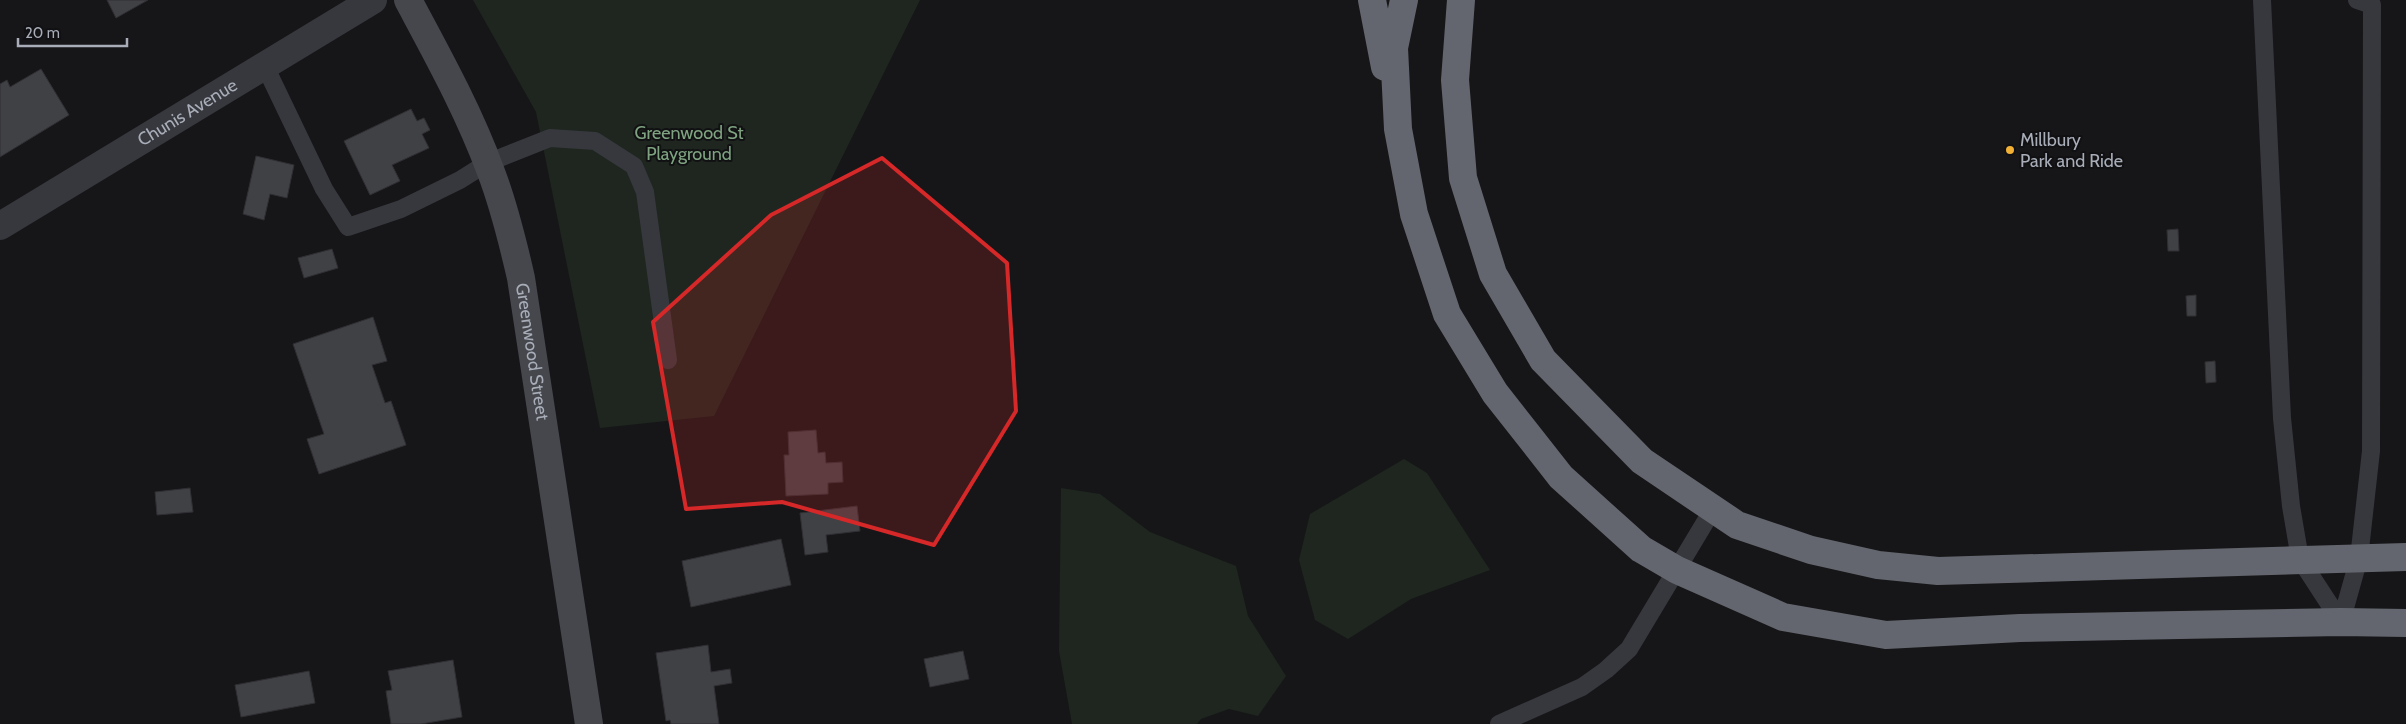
<svg xmlns="http://www.w3.org/2000/svg" width="2406" height="724" viewBox="0 0 2406 724" font-family="Cabin,sans-serif">
  <rect width="100%" height="100%" fill="#161618"/>
  <path fill="#1e261f" d="M 473,0 L 920,0 L 714,416 L 600,428 L 536,112 Z
    M 1404,459 L 1427,473 L 1490,570 L 1411,599 L 1348,639 L 1315,620 L 1299,560 L 1310,514 Z
    M 1061,488 L 1100,494 L 1150,532 L 1236,566 L 1248,616 L 1286,676 L 1258,716 L 1229,709 L 1201,719 L 1197,724 L 1072,724 L 1059,651 Z"/>
  <path fill="#404145" stroke="#303034" d="M 107,0 L 148,0 L 116,18 Z
    M 41,69 L 69,115 L 0,157 L 0,84 L 7,80 L 10,87 Z
    M 411,109 L 417,121 L 424,118 L 430,130 L 422,134 L 429,148 L 392,165 L 400,181 L 370,195 L 344,141 Z
    M 256,156 L 294,165 L 287,198 L 270,194 L 264,220 L 243,214 Z
    M 2178,229 L 2179,251 L 2168,251 L 2167,230 Z
    M 332,249 L 338,268 L 304,278 L 298,258 Z
    M 2196,295 L 2196,316 L 2187,316 L 2186,296 Z
    M 373,317 L 387,361 L 372,365 L 385,403 L 391,401 L 406,445 L 319,474 L 307,439 L 324,434 L 293,344 Z
    M 2215,361 L 2216,382 L 2206,383 L 2205,362 Z
    M 816,430 L 818,453 L 825,452 L 826,463 L 842,462 L 843,482 L 828,483 L 828,494 L 786,496 L 784,455 L 789,455 L 788,432 Z
    M 190,488 L 193,512 L 157,515 L 155,492 Z
    M 857,506 L 860,531 L 826,535 L 828,552 L 805,555 L 800,513 Z
    M 781,539 L 791,585 L 691,607 L 682,561 Z
    M 708,645 L 711,672 L 730,669 L 732,683 L 714,686 L 719,724 L 671,724 L 670,720 L 666,721 L 656,653 Z
    M 963,651 L 969,679 L 930,687 L 924,659 Z
    M 453,660 L 462,717 L 421,724 L 391,724 L 386,691 L 392,690 L 388,671 Z
    M 309,671 L 315,703 L 241,717 L 235,685 Z"/>
  <g fill="none" stroke-linecap="round" stroke-linejoin="round">
    <path stroke="#37383d" stroke-width="18" d="M 2262,0 L 2282,418 L 2291,506 L 2300,559 L 2341,622
      M 265,66 L 324,189 L 348,227 L 401,209 L 460,180 L 487,163 L 550,138 L 595,141 L 634,166 L 645,192 L 668,360
      M 2341,622 L 2359,558 L 2371,451 L 2372,5 L 2357,0
      M 1499,724 L 1582,687 L 1606,670 L 1629,649 L 1713,509"/>
    <path stroke="#37383d" stroke-width="28" id="s1" d="M 0,226 L 373,0"/>
    <path stroke="#45474d" stroke-width="28" id="s2" d="M 408,0 C 438,56 469,112 491,172 C 504,206 513,243 521,278 L 589,724"/>
    <path stroke="#63666e" stroke-width="28" d="M 1372,0 L 1385,67
      M 1404,0 L 1394,48 L 1398,129 L 1414,214 L 1447,314 L 1495,393 L 1561,477 L 1641,549 L 1677,570 L 1783,617 L 1886,635 L 2020,628 L 2341,622 L 2406,623
      M 1461,0 L 1455,80 L 1463,178 L 1493,274 L 1543,360 L 1642,461 L 1737,525 L 1811,550 L 1878,565 L 1938,571 L 2406,557"/>
  </g>
  <path fill="#d62828" fill-opacity="0.2" stroke="#d62828" stroke-width="4" stroke-linejoin="round" d="M 882,158 L 1007,263 L 1016,411 L 934,545 L 782,502 L 686,509 L 653,322 L 771,215 Z"/>
  <circle fill="#f2b134" stroke="#111113" stroke-width="2" cx="2010" cy="150" r="5"/>
  <g text-anchor="middle" dominant-baseline="central" stroke-width="4" stroke-linejoin="round" paint-order="stroke">
    <g font-size="18" fill="#a8adb8" stroke="#111113">
      <text stroke="none"><textPath href="#s1" startOffset="219">Chunis Avenue</textPath></text>
      <text stroke="none"><textPath href="#s2" startOffset="376">Greenwood Street</textPath></text>
    </g>
    <g font-size="18" fill="#7fa381" stroke="#111113">
      <text x="689" y="133">Greenwood St<tspan x="689" dy="21">Playground</tspan></text>
    </g>
    <g font-size="18" fill="#a8adb8" stroke="#111113" text-anchor="start">
      <text x="2020" y="140">Millbury<tspan x="2020" dy="21">Park and Ride</tspan></text>
    </g>
  </g>
  <path d="M18 38v8h109v-8" fill="none" stroke="#a8adb8" stroke-width="2.5"/>
  <text x="25" y="38" font-size="15" fill="#a8adb8" stroke="#111113" stroke-width="4" paint-order="stroke">20 m</text>
</svg>
